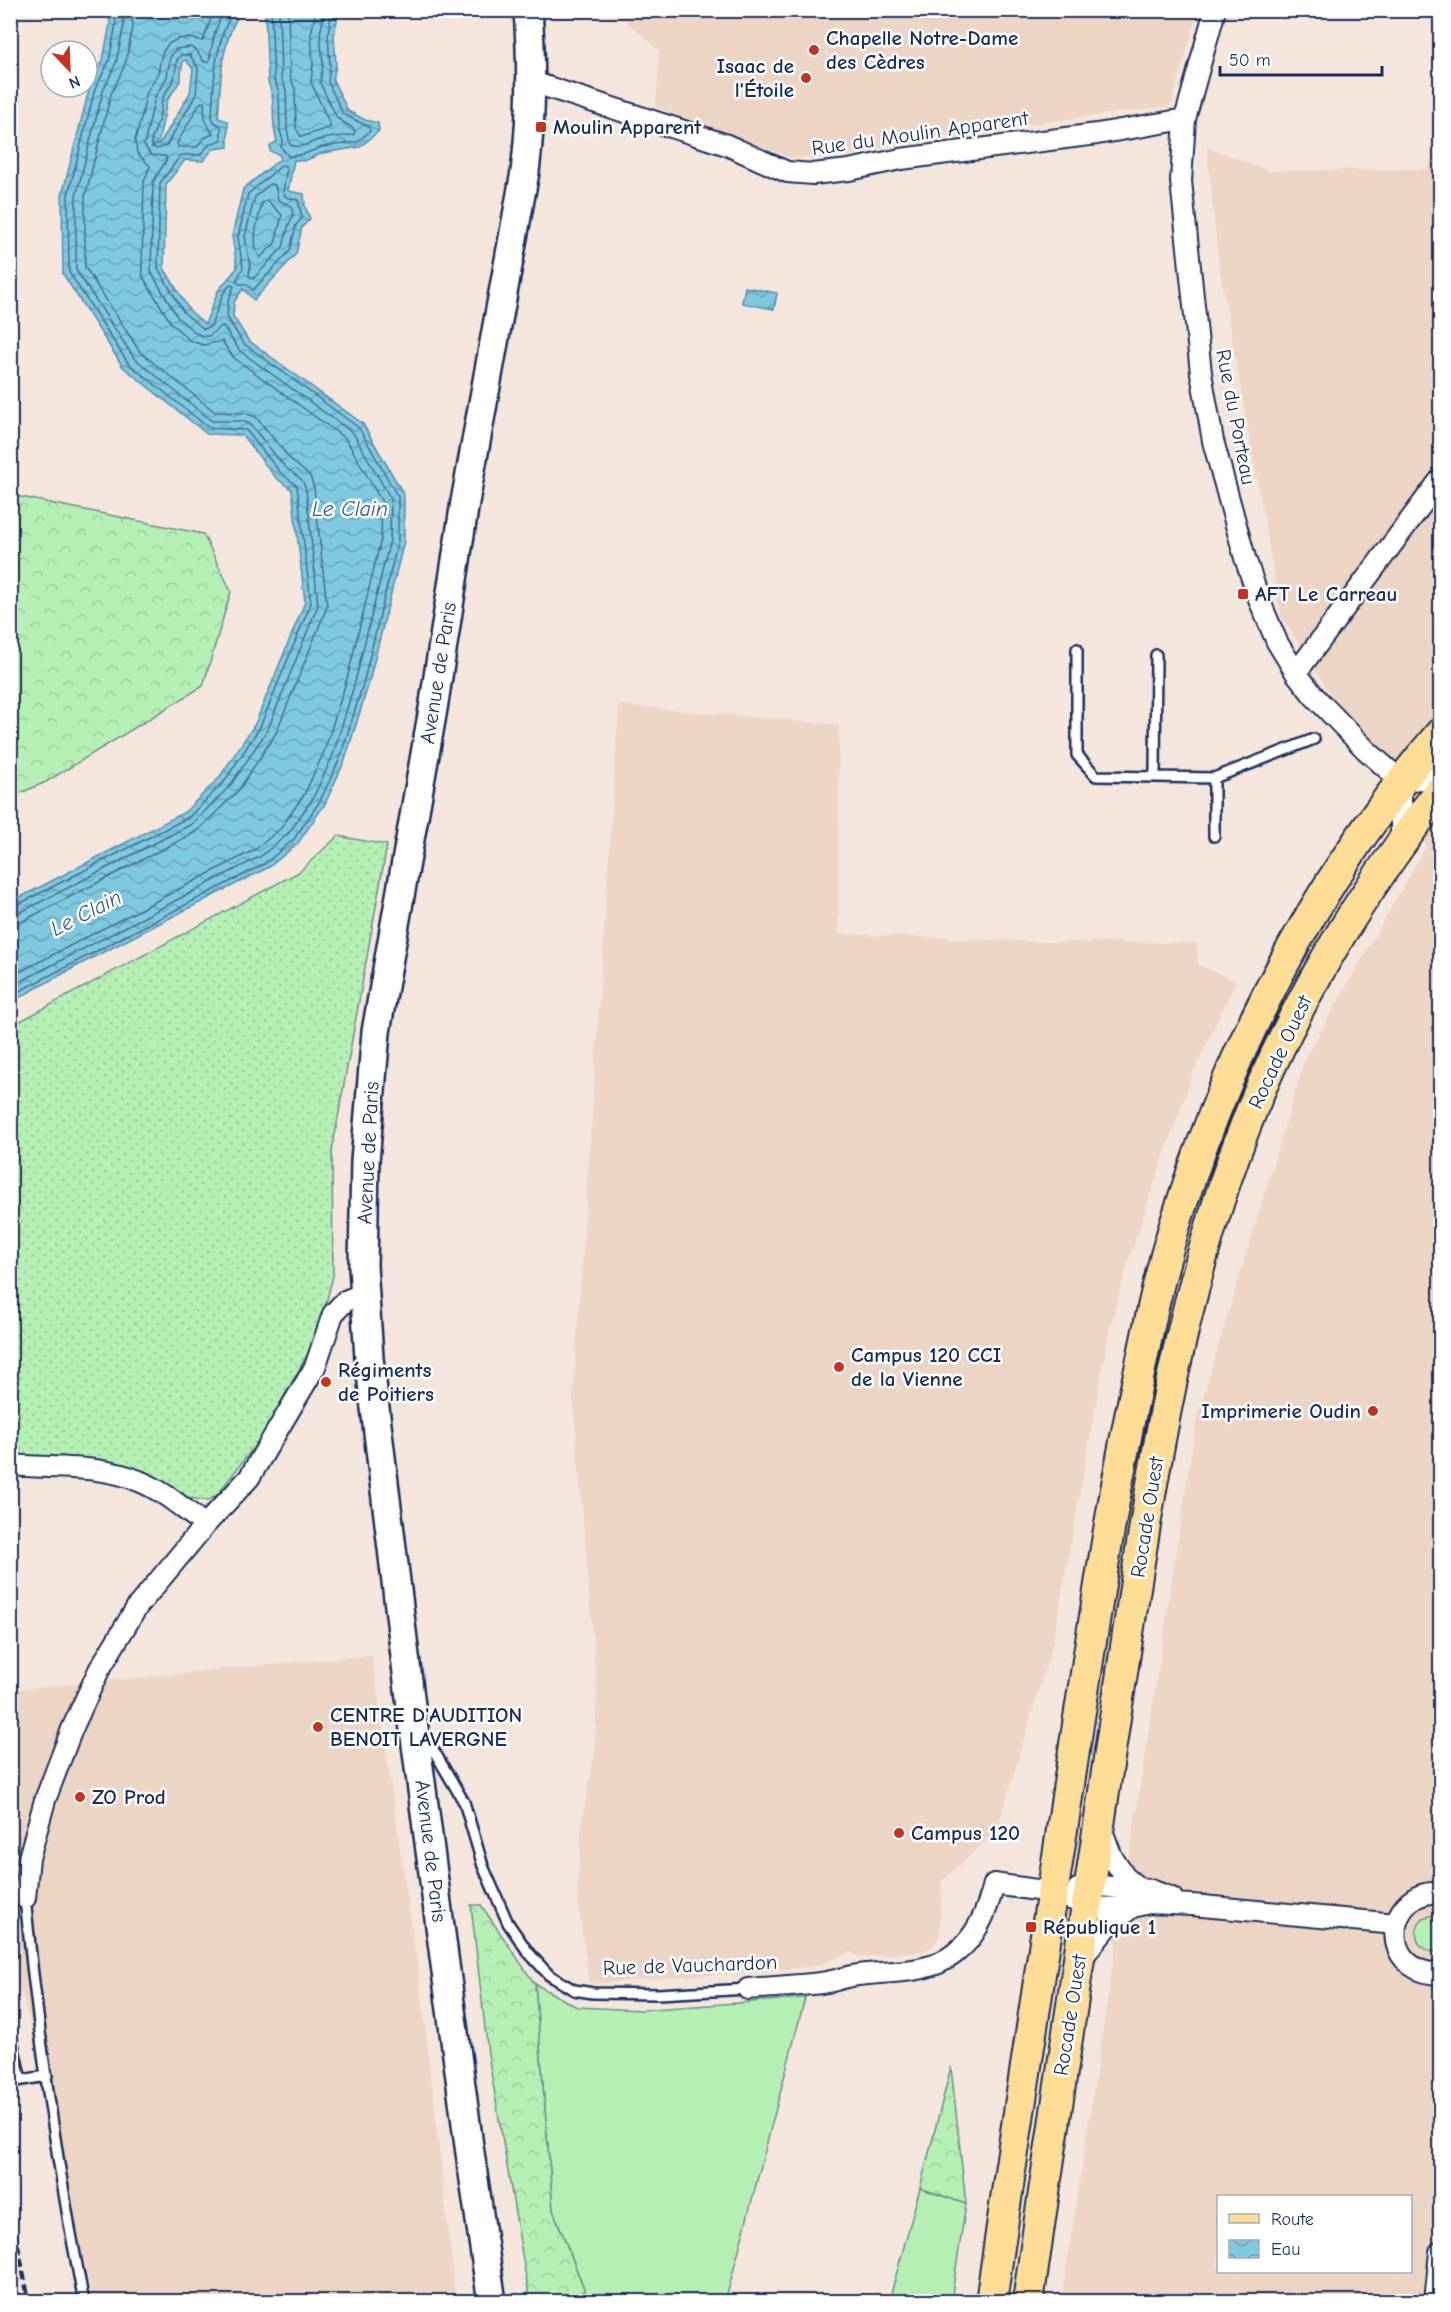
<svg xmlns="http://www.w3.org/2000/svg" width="1451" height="2312" viewBox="0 0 1451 2312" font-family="'Comic Neue',sans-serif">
  <defs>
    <pattern id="forest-crowns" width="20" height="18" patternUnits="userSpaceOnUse" patternTransform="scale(1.5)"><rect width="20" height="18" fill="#b5efb4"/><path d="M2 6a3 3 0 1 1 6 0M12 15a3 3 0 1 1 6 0" fill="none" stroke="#9bcd9d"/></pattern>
    <pattern id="garden-dots" width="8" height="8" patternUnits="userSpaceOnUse" patternTransform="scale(1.5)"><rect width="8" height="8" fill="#b5efb4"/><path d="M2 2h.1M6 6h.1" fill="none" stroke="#9bcd9d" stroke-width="1.8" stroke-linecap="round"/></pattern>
    <pattern id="water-waves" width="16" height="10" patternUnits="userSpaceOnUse" patternTransform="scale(1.5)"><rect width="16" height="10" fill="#7fc9df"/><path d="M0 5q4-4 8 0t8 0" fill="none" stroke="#67a4b8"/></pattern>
  </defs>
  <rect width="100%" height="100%" fill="#f4e6dc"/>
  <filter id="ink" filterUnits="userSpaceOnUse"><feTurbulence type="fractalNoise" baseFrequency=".0167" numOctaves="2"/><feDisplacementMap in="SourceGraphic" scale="12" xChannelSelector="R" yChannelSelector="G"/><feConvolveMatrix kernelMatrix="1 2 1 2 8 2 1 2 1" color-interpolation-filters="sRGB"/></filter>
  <g filter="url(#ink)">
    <path fill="#ecd5c4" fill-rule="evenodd" d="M 615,11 L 1198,11 L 1171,106 L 948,134 L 861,153 L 792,158 L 656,107 L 659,50 Z
      M 1440,143 L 1440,2301 L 1061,2302 L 1197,1417 L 1305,1059 L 1427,845 L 1281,616 L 1218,259 L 1207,147 L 1269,171 L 1427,169 ZM 1218,2196 L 1410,2196 L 1410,2272 L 1218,2272 Z
      M 619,705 L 839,725 L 839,934 L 1044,942 L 1197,943 L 1198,965 L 1236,981 L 1194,1070 L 1148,1201 L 1126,1269 L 1108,1336 L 1053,1642 L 997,1830 L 942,1881 L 939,1936 L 933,1946 L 924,1951 L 862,1957 L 850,1952 L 813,1967 L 589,1984 L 577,1893 L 582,1822 L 595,1750 L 597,1690 L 573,1398 Z
      M 372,1655 L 423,2006 L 456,2301 L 93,2301 L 32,2030 L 11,1955 L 11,1690 Z"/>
    <path fill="#b5efb4" stroke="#688f89" stroke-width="1.5" d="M 1437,1914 L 1440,1915 L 1440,1952 C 1419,1954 1409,1935 1423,1918 Z
      M 535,1984 L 577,2007 L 640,2010 L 805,1998 L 727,2295 L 752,2301 L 556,2301 L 585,2291 L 553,2210 Z
      M 920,2188 L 966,2204 L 951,2301 L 889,2301 Z"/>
    <path fill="url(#forest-crowns)" stroke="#688f89" stroke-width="1.5" d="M 11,495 L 203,534 L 231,591 L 203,686 L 46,782 L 11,797 Z
      M 471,1905 L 481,1905 L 535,1984 L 553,2210 L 585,2291 L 556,2301 L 530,2301 L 488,2054 Z
      M 951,2067 L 966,2204 L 920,2188 Z"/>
    <path fill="url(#garden-dots)" stroke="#688f89" stroke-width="1.5" d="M 338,836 L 387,845 L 332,1151 L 333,1276 L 318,1335 L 262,1436 L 218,1494 L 208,1501 L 184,1497 L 129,1466 L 11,1455 L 11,1026 L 299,872 Z"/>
    <path fill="url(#water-waves)" stroke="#578bab" stroke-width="1.5" fill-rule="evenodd" d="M 108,11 L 241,11 C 220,43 221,80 218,118 L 228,121 L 228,147 L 213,149 L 203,161 L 185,160 L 166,184 L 164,268 L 189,310 L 205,324 L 218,291 L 237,268 L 232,236 L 243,189 L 280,159 L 280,155 L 270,151 L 270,146 L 277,141 C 270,122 277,101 268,82 L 265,11 L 339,11 L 334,35 L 336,65 L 333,80 L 348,111 L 365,120 L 378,123 L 379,131 L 360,147 L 323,153 L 304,161 L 294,160 L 288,191 L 304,194 L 305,206 L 310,219 L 302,227 L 296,254 L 254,300 L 243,289 L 234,302 L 233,316 L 248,340 L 363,424 L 404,495 L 404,541 L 368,686 L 345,760 L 325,804 L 298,843 L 269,867 L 90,959 L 11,1002 L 11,902 L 185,812 L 219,778 L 255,724 L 305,602 L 292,490 L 275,477 L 242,435 L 207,434 L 123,367 L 63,274 L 62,195 L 90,86 L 103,60 L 110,24 ZM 186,60 L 193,69 L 190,93 L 161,142 L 151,148 L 159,140 L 167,101 L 180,81 L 183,61 Z
      M 745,287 L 777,293 L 774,309 L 742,303 Z"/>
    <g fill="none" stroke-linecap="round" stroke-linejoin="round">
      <path stroke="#436d92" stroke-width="1.5" d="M 271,10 L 274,80 L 279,92 L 280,131 L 283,140 L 281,147 L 289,157 L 304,154 L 322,147 L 357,142 L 370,131 L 369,127 L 343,114 L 328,82 L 330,65 L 328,35 L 332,10
        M 279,10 L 281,78 L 286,90 L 287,129 L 290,145 C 302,150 311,141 323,139 C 333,137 343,136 353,135 L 355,132 L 354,129 L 337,118 L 320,83 L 323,64 L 320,34 L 325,10
        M 288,10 L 290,76 L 295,89 L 296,128 L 301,137 L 331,127 L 311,82 L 313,64 L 311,34 L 316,10
        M 181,55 L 190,55 L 198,68 L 196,95 L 166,146 L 156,149 L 152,146 L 151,141 L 159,119 L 162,99 L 174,79 L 177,60 Z
        M 204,102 L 205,121 L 213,134 L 204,138 L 197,147 L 178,147 L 177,143 L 200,103 Z
        M 282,165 L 287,167 L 283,193 L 286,197 L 298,200 L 302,218 L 296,225 L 290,251 L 253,290 L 246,284 L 239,284 L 236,281 L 243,268 L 238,237 L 248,194 Z
        M 270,184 L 275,185 L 278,200 L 291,206 L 293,215 L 289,224 L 283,247 L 253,279 L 249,276 L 250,266 L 245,237 L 252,207 L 255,197 Z
        M 267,200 L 282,215 L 275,243 L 260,258 C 250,243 258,220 262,203 Z
        M 10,907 L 15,906 L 189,817 L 224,782 L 260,727 L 311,603 L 297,486 L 280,472 L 246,430 L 209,428 L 128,363 L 69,272 L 68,195 L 95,89 L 109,61 L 116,24 L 114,10
        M 10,914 L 19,913 L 192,824 L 230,786 L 268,729 L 318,605 L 306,489 L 302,480 L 285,467 L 250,424 L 242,421 L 212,421 L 134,358 L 76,270 L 76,196 L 103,91 L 116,63 L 124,25 L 122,10
        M 10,923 L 23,921 L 196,832 L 238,791 L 276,733 L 327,607 L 314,488 L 310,476 L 291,460 L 256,417 L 245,413 L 215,412 L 140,352 L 85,267 L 85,197 L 111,94 L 125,65 L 133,27 L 131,10
        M 10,977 L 256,849 L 281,828 L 305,793 L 324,752 L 347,679 L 381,539 L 382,502 L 346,439 L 234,358 L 222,341 L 203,345 L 189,340 L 171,323 L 143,277 L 142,267 L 144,182 L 150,166 L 137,153 L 135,140 L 142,115 L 146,94 L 158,73 L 162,53 L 168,44 L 178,39 L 189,38 L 203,41 L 214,10
        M 10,987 L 261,856 L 288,834 L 313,798 L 333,755 L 355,682 L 390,540 L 391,499 L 353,433 L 240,351 L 223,326 L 220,327 L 209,336 L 202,336 L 196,333 L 178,318 L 151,272 L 153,182 L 167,159 L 165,156 L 151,155 L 144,145 L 155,97 L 167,77 L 170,57 L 176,49 L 191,47 L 197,51 L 204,62 L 209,62 C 212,44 215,26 225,10
        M 10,996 L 266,863 L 294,839 L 320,801 L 340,758 L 363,684 L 398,541 L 398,497 L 359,428 L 243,343 L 227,317 L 228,302 L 234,286 L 230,285 L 223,294 L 211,326 L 204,329 L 184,313 L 158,268 L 160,183 L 181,155 L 200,155 L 210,144 L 221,140 L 221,126 L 214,122 L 212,117 C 214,81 214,42 234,10"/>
      <defs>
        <path id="lane" d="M 1077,649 L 1077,755 L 1096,776 L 1214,778 L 1314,739
          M 1155,777 L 1156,655
          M 1214,778 L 1214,836
          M 424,1734 L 464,1802 L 483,1866 L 508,1923 L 528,1952 L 549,1975 L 574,1990 L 593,1993 L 658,1994 L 748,1989
          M 25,1898 C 38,2033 57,2168 84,2302
          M 10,2031 L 21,2080
          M 10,2082 L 47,2076"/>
        <path id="street" d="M 1215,10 L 1185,119 L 1181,181 L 1201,373 L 1213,441 L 1245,558 L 1260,602 L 1277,642 L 1296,673 L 1314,696 L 1366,750 L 1401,781
          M 532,82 L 727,145 L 787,172 L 813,174 L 849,170 L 901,159 L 1097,134 L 1185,119
          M 1296,673 L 1440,480
          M 1401,781 L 1401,843
          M 1401,781 L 1440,777
          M 10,1465 C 52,1469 100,1464 139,1481 C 164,1491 184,1509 205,1525
          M 1101,1828 L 1112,1857 L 1125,1877 L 1140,1889 L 1151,1890 L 1172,1898
          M 1078,1889 L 1099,1886 L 1140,1889
          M 1440,1893 C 1385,1889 1376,1972 1440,1974
          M 25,1898 L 29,1858 L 45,1800 L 72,1729 L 99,1670 L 137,1607 L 205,1525 L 249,1478 L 315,1367 L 333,1314 L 345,1301 L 365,1293
          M 1080,1960 L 1109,1925 L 1132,1907
          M 748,1989 C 772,1987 796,1986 821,1983 C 831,1982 842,1978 852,1976 C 885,1970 926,1976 954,1954 C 977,1937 987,1911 994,1884 L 1051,1892 L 1096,1908 L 1132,1907 L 1149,1903 L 1192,1905 L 1396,1924
          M 1435,2302 L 1440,2252"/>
        <path id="secondary" d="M 492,2302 L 469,2146 L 412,1714 L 369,1358 L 363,1266 L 365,1161 L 376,1032 L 433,709 L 465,502 L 525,172 C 532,114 532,68 528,10"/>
        <path id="primary" d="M 991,2302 C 1019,2107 1049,1912 1079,1718 C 1097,1603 1114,1488 1139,1374 C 1149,1325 1159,1276 1174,1228 C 1230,1047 1317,878 1440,734
          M 1028,2302 C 1056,2107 1085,1912 1115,1718 C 1148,1506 1175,1289 1260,1090 C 1308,979 1367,886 1440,791"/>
      </defs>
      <use href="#lane" stroke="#1b2f5e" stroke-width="14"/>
      <use href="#street" stroke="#1b2f5e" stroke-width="24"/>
      <use href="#secondary" stroke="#1b2f5e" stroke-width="32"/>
      <use href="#primary" stroke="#1b2f5e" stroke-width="34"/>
      <use href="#lane" stroke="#fff" stroke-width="9"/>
      <use href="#street" stroke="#fff" stroke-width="20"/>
      <use href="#secondary" stroke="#fff" stroke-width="27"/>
      <use href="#primary" stroke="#fedd96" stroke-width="30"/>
      <path stroke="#1b2f5e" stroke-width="4.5" stroke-dasharray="9 4.5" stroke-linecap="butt" d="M 10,2205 L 29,2302"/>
    </g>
  </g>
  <g fill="#c8321e" stroke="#fff" stroke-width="2">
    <circle cx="814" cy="50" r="6"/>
    <circle cx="806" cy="78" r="6"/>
    <rect x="535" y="121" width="12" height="12" rx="3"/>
    <rect x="1237" y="588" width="12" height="12" rx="3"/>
    <circle cx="839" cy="1367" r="6"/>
    <circle cx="326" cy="1382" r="6"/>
    <circle cx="1373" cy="1411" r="6"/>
    <circle cx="318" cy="1727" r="6"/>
    <circle cx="80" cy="1797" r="6"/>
    <circle cx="899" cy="1833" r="6"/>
    <rect x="1025" y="1921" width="12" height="12" rx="3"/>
  </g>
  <g text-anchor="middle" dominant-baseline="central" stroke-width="5" stroke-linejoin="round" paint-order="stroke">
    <g font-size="21" font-weight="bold" fill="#1b2f5e" stroke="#fff" text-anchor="start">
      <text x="826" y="38">Chapelle Notre-Dame<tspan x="826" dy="24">des Cèdres</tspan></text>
      <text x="794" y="66" text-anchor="end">Isaac de<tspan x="794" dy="24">l'Étoile</tspan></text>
      <text x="553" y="127">Moulin Apparent</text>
      <text x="1255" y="594">AFT Le Carreau</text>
      <text x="851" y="1355">Campus 120 CCI<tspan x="851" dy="24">de la Vienne</tspan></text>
      <text x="338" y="1370">Régiments<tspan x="338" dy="24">de Poitiers</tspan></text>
      <text x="1361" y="1411" text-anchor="end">Imprimerie Oudin</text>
      <text x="330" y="1715">CENTRE D'AUDITION<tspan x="330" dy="24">BENOIT LAVERGNE</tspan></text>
      <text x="92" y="1797">ZO Prod</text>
      <text x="911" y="1833">Campus 120</text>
      <text x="1043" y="1927">République 1</text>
    </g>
    <g font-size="21" fill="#1b2f5e" stroke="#fff">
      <text transform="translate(920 133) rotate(-8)">Rue du Moulin Apparent</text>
      <text transform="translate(1236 417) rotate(79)">Rue du Porteau</text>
      <text transform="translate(438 673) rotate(-81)">Avenue de Paris</text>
      <text transform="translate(1280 1052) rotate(-65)">Rocade Ouest</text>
      <text transform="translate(368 1153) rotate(-87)">Avenue de Paris</text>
      <text transform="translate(1147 1517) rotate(-81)">Rocade Ouest</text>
      <text transform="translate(431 1851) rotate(83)">Avenue de Paris</text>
      <text transform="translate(690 1965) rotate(-2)">Rue de Vauchardon</text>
      <text transform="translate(1070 2015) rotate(-81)">Rocade Ouest</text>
    </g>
    <g font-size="22" font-style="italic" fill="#395d85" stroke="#fff">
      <text x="350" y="509">Le Clain</text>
      <text transform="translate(86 913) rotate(-27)">Le Clain</text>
    </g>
  </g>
  <rect width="1451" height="2312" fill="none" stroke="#fff" stroke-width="36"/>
  <rect x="18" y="18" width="1415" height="2276" fill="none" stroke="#1b2f5e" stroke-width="2" filter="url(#ink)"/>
  <rect x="1217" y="2195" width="195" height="78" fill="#ffffff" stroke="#a4acbf" stroke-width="1.5"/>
  <rect x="1229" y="2214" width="30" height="9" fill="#fedd96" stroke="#a4acbf" stroke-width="1.5"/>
  <text x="1271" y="2225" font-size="18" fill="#1b2f5e">Route</text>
  <rect x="1229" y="2240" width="30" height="18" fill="url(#water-waves)" stroke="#a4acbf" stroke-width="1.5"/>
  <text x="1271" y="2255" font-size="18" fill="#1b2f5e">Eau</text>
  <g transform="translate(69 69) rotate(157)"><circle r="28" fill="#ffffff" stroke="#a4acbf" stroke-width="1.5"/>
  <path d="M0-4.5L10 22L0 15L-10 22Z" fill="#c8321e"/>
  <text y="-9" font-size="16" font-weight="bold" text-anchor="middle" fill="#1b2f5e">N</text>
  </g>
  <path d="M1220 66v9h162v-9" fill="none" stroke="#1b2f5e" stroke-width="3"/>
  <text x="1229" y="66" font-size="18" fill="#1b2f5e" stroke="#ffffff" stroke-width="4.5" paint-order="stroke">50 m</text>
</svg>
